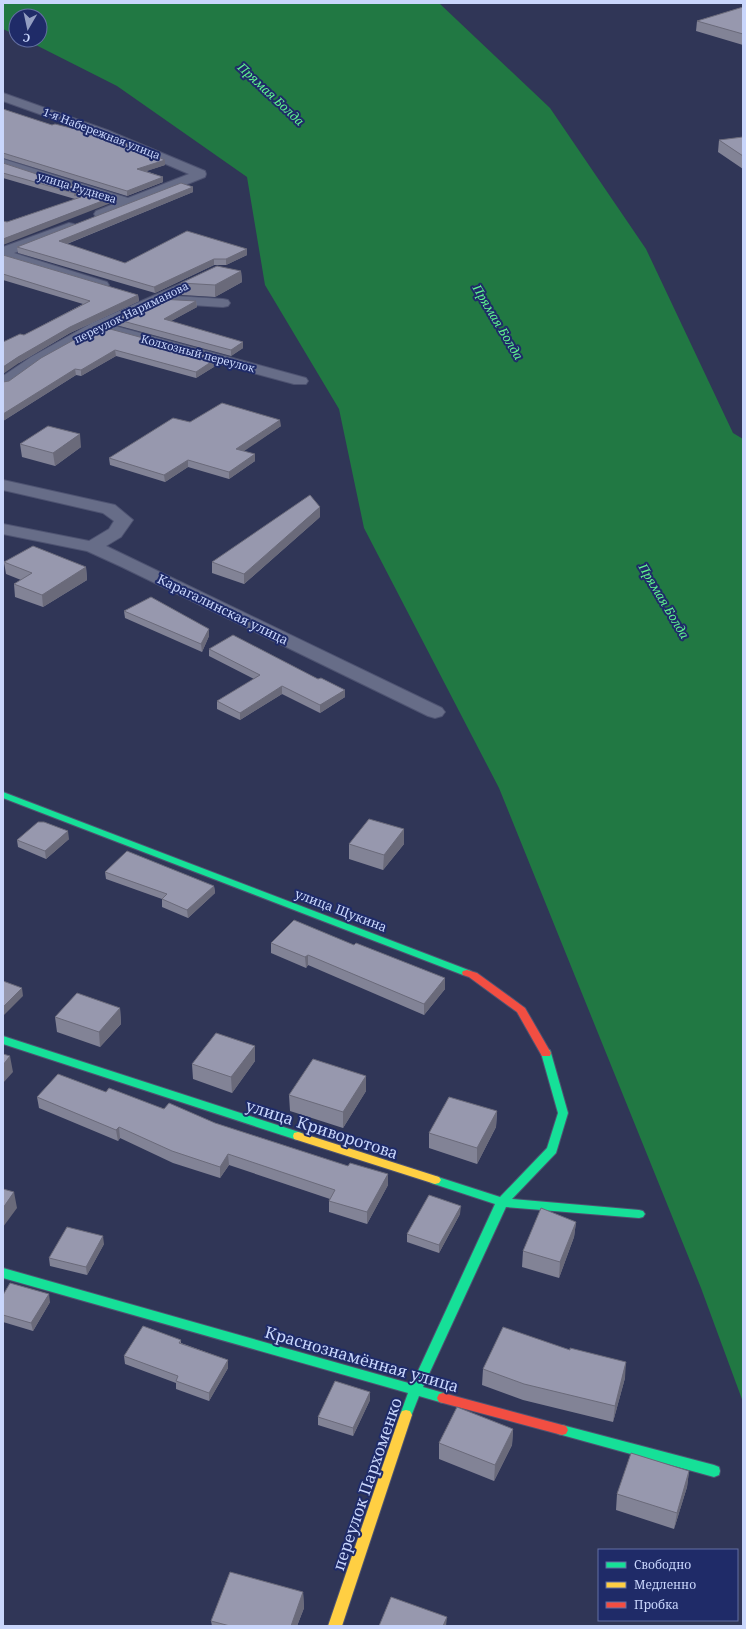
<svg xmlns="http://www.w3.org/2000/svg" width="746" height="1629" viewBox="0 0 746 1629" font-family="'Noto Serif',serif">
  <rect width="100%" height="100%" fill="#303657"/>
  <path fill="#217843" d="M 3,3 L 439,3 L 550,108 L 646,249 L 733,433 L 743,439 L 743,1402 L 701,1288 L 499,788 L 364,528 L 339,409 L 265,285 L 247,177 L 117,86 L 26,40 L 40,40 L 40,16 L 16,16 L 16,35 L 3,29 Z"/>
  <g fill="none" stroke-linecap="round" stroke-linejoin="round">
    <defs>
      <path id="street" d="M 3,93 L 107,130 L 205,171 L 206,174 L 205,177 L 106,217 L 96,217 L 94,214 L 96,211 L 116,203 L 3,167 L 3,159 L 128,198 L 189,174 L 98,135 L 3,101 Z
        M 69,223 L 74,224 L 76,227 L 74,230 L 14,253 L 107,282 L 109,285 L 107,288 L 97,288 L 3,259 L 3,247 Z
        M 209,271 L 214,272 L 216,275 L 214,278 L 175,296 L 223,299 L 228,300 L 230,303 L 228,306 L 223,307 L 160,303 L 111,325 L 306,378 L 308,381 L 306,384 L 294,384 L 99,331 L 41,363 L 9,386 L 3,388 L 3,376 L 31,357 L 92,323 Z
        M 3,480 L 115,505 L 133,520 L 121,537 L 106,546 L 442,708 L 445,712 L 442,716 L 435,718 L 428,716 L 122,567 L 87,551 L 3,534 L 3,524 L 89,541 L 109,529 L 114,521 L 103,513 L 3,490 Z"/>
      <path id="fast" d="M 3,792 L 471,971 L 472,973 L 471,975 L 463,975 L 3,798 Z
        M 3,1036 L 302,1133 L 303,1136 L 302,1139 L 298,1140 L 294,1139 L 3,1044 Z
        M 546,1049 L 550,1050 L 551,1053 L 568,1113 L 556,1153 L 512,1199 L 639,1210 L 643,1211 L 645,1214 L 643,1217 L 639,1218 L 506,1207 L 423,1387 L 447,1394 L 449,1398 L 447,1402 L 443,1403 L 419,1396 L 410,1419 L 406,1420 L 402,1419 L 400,1415 L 408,1393 L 3,1278 L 3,1268 L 412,1384 L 495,1204 L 431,1183 L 429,1180 L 431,1177 L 435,1176 L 500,1197 L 547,1148 L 558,1113 L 541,1053 L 542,1050 Z
        M 562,1425 L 714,1465 L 719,1467 L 720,1471 L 719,1475 L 714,1477 L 562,1435 L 558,1434 L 556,1430 L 558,1426 Z"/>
      <path id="slow" d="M 298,1132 L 439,1177 L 441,1180 L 439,1183 L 435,1184 L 294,1139 L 293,1136 L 294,1133 Z
        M 406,1410 L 410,1411 L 412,1415 L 342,1626 L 328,1626 L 400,1415 L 402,1411 Z"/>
      <path id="jam" d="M 467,970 L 477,973 L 525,1008 L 551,1053 L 550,1056 L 542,1056 L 517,1012 L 469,977 L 463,975 L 462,973 L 463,971 Z
        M 443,1393 L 562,1425 L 566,1426 L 568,1430 L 566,1434 L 562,1435 L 443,1403 L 439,1402 L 437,1398 L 439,1394 Z"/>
    </defs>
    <use href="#street" stroke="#4e5371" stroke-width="2"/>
    <use href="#fast" stroke="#4e5371" stroke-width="2"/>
    <use href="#slow" stroke="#4e5371" stroke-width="2"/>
    <use href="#jam" stroke="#4e5371" stroke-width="2"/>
    <use href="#street" fill="#676d88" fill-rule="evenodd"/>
    <use href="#fast" fill="#16e098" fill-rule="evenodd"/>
    <use href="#slow" fill="#ffcf43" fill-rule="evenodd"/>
    <use href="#jam" fill="#f24e42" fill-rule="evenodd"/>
  </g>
  <path fill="#828396" d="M 743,7 L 743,45 L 696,31 L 697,21 Z
    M 3,109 L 165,165 L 146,171 L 163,177 L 163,182 L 127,196 L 3,158 Z
    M 743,137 L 743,169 L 718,152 L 719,140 Z
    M 3,163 L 111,203 L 7,222 L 75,199 L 3,178 Z
    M 193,187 L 193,192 L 67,244 L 125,263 L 247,249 L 247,255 L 226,265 L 214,265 L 155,293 L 18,253 L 17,247 Z
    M 3,255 L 138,295 L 139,301 L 70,333 L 19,363 L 24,335 L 83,304 L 3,280 Z
    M 241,271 L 242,282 L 215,297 L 182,295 L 181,283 Z
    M 196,301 L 197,307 L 171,321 L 243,348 L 231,356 L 116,325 L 115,319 Z
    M 99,326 L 217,365 L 196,378 L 116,356 L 81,376 L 76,375 L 3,421 L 3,382 L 9,381 Z
    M 190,422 L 281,426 L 243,451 L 255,461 L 229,479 L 188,467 L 165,482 L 110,465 L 109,458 Z
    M 20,444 L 81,447 L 55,466 L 22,457 Z
    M 320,517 L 244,584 L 212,573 L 212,562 Z
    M 4,562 L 86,567 L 87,580 L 43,607 L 15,597 L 14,584 L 21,580 L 6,574 Z
    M 124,611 L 209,636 L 202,652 L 125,618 Z
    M 209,649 L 318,679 L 345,697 L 320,713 L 282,694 L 240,720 L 217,709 L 217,701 L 254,679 L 209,656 Z
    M 404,829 L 404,844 L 383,870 L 349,859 L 349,844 Z
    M 69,839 L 46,859 L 18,847 L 17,840 Z
    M 105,872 L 214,886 L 215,893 L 188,918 L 162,907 L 162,899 L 106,879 Z
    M 271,943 L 354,945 L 445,989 L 424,1015 L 308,965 L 306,968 L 271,953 Z
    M 120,1008 L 121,1024 L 100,1047 L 57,1032 L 55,1017 Z
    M 255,1061 L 232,1093 L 193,1079 L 192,1064 Z
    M 366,1076 L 366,1091 L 343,1128 L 290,1111 L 289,1095 Z
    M 106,1092 L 215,1123 L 388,1185 L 367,1224 L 329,1212 L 329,1201 L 330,1199 L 229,1165 L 220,1178 L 173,1163 L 120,1138 L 118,1141 L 39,1108 L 37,1097 Z
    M 497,1111 L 496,1127 L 477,1164 L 429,1148 L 429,1133 Z
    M 460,1214 L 439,1253 L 407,1242 L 407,1234 Z
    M 576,1222 L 574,1237 L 559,1278 L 522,1267 L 523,1251 Z
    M 104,1244 L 87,1275 L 50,1266 L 49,1258 Z
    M 3,1295 L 50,1302 L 33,1331 L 3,1322 Z
    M 181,1340 L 181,1343 L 228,1360 L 228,1368 L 209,1401 L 176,1389 L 176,1383 L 125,1364 L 124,1356 Z
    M 483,1369 L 625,1378 L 613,1422 L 523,1400 L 482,1385 Z
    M 370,1400 L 353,1436 L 318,1425 L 318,1417 Z
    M 513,1429 L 512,1445 L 494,1481 L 439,1459 L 439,1443 Z
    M 689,1471 L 687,1487 L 674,1529 L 616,1510 L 617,1494 Z
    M 303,1592 L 304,1608 L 297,1626 L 212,1626 L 211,1621 Z"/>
  <path fill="#6a6a7a" d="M 165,160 L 165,165 L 138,174 L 137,169 Z
    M 163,177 L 163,182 L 127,196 L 127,191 Z
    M 193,187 L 193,192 L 59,247 L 59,241 Z
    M 110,198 L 111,203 L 3,245 L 3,239 Z
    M 247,249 L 247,255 L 226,265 L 226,259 Z
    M 214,259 L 214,265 L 155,293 L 154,287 Z
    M 241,271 L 242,282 L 215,297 L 215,285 Z
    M 138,295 L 139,301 L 70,333 L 19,363 L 3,374 L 3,367 L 18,357 L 70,327 Z
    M 196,301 L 197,307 L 164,325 L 164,319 Z
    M 243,342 L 243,348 L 231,356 L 231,350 Z
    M 115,350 L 116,356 L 81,376 L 81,370 Z
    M 217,358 L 217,365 L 196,378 L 196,372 Z
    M 75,369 L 76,375 L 3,421 L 3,414 Z
    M 280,420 L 281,426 L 237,456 L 236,449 Z
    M 80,434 L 81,447 L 55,466 L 53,453 Z
    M 255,454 L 255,461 L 229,479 L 229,472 Z
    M 188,460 L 188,467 L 165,482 L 164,475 Z
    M 320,507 L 320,517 L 244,584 L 244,574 Z
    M 86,567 L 87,580 L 43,607 L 42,595 Z
    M 209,629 L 209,636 L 202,652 L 201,644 Z
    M 282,686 L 282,694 L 240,720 L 240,713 Z
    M 345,690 L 345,697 L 320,713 L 320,705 Z
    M 404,829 L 404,844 L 383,870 L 384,855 Z
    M 68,831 L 69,839 L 46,859 L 45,851 Z
    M 214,886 L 215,893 L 188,918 L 187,910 Z
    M 308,955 L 308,965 L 306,968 L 305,957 Z
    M 445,978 L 445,989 L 424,1015 L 424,1004 Z
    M 22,988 L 23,996 L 3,1016 L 3,1007 Z
    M 120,1008 L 121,1024 L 100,1047 L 99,1032 Z
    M 255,1046 L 255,1061 L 232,1093 L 231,1077 Z
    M 10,1056 L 13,1072 L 3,1083 L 3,1065 Z
    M 366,1076 L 366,1091 L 343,1128 L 343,1112 Z
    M 497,1111 L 496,1127 L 477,1164 L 477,1148 Z
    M 119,1127 L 120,1138 L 118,1141 L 116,1130 Z
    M 228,1154 L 229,1165 L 220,1178 L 220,1167 Z
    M 388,1174 L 388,1185 L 367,1224 L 367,1212 Z
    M 14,1192 L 17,1208 L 3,1227 L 3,1208 Z
    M 461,1206 L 460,1214 L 439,1253 L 439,1245 Z
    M 576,1222 L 574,1237 L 559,1278 L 560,1262 Z
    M 103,1236 L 104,1244 L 87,1275 L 86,1267 Z
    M 49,1294 L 50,1302 L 33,1331 L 31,1323 Z
    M 228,1360 L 228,1368 L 209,1401 L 209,1393 Z
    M 626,1362 L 625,1378 L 613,1422 L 615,1406 Z
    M 370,1392 L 370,1400 L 353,1436 L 353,1428 Z
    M 513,1429 L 512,1445 L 494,1481 L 495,1465 Z
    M 689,1471 L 687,1487 L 674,1529 L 677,1513 Z
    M 303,1592 L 304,1608 L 297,1626 L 291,1626 Z
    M 447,1617 L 446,1626 L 443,1626 Z"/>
  <path fill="#9798ae" stroke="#6a6a7a" d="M 743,7 L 743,34 L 697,21 Z
    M 3,109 L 52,125 L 55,124 L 115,139 L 165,160 L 137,169 L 163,177 L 127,191 L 3,153 Z
    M 743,137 L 743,156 L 719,140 Z
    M 3,163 L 110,198 L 3,239 L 3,221 L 7,222 L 81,197 L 74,195 L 77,194 L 3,173 Z
    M 181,183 L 193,187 L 59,241 L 125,263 L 187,231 L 247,249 L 226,259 L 214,259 L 154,287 L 17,247 Z
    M 3,255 L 138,295 L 70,327 L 18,357 L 3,367 L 3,342 L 20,334 L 24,335 L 90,301 L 3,274 Z
    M 217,266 L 241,271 L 215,285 L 181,283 Z
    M 159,299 L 196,301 L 164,319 L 243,342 L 231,350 L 115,319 Z
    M 99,326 L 217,358 L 196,372 L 115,350 L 81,370 L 75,369 L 3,414 L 3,382 L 9,381 L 41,358 Z
    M 222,403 L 280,420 L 236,449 L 255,454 L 229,472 L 188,460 L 164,475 L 109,458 L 173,418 L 190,422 Z
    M 48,426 L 80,434 L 53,453 L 20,444 Z
    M 310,495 L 320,507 L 244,574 L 212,562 Z
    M 33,546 L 86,567 L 42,595 L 14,584 L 32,573 L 4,562 Z
    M 151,597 L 209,629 L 201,644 L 124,611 Z
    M 233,635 L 318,679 L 321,678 L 345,690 L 320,705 L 282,686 L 240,713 L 217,701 L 260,675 L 209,649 Z
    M 369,819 L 404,829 L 384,855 L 349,844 Z
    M 38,822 L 44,822 L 68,831 L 45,851 L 17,840 Z
    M 127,851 L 214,886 L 187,910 L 162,899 L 167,894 L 105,872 Z
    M 294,920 L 354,945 L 356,943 L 445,978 L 424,1004 L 308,955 L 305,957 L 271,943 Z
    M 3,981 L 22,988 L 3,1007 Z
    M 77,993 L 120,1008 L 99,1032 L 55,1017 Z
    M 216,1033 L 255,1046 L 231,1077 L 192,1064 Z
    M 3,1054 L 10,1056 L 3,1065 Z
    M 313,1059 L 366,1076 L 343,1112 L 289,1095 Z
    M 58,1074 L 106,1092 L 109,1088 L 164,1109 L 169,1103 L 215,1123 L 348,1166 L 350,1163 L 388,1174 L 367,1212 L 329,1201 L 335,1190 L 228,1154 L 220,1167 L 172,1151 L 119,1127 L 116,1130 L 37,1097 Z
    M 449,1097 L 497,1111 L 477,1148 L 429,1133 Z
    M 3,1189 L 14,1192 L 3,1208 Z
    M 429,1195 L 461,1206 L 439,1245 L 407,1234 Z
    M 541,1208 L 576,1222 L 560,1262 L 523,1251 Z
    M 67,1227 L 103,1236 L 86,1267 L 49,1258 Z
    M 10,1283 L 49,1294 L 31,1323 L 3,1315 L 3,1295 Z
    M 143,1326 L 181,1340 L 179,1343 L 228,1360 L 209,1393 L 176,1381 L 178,1376 L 124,1356 Z
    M 503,1327 L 570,1350 L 570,1348 L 626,1362 L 615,1406 L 524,1384 L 483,1369 Z
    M 335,1381 L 370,1392 L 353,1428 L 318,1417 Z
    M 457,1407 L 513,1429 L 495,1465 L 439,1443 Z
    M 631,1453 L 689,1471 L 677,1513 L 617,1494 Z
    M 230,1572 L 303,1592 L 291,1626 L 230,1626 L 211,1621 Z
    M 391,1597 L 447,1617 L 443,1626 L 379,1626 Z"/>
  <g text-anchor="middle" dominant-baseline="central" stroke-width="4" stroke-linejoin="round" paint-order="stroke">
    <g font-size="11" fill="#c9d6fc" stroke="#1f2b68">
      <text transform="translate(102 133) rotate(21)">1-я Набережная улица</text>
      <text transform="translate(77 187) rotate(17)">улица Руднева</text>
      <text transform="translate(131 312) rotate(-26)">переулок Нариманова</text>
      <text transform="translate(198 353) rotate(15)">Колхозный переулок</text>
    </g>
    <g font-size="12" font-style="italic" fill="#60f58f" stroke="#1f2b68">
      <text transform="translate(271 94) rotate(43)">Прямая Болда</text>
      <text transform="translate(498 322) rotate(59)">Прямая Болда</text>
      <text transform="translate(664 601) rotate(59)">Прямая Болда</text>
    </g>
    <g font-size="13" fill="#c9d6fc" stroke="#1f2b68">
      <text transform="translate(223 609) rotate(26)">Карагалинская улица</text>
      <text transform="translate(341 910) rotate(21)">улица Щукина</text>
    </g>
    <g font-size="16" fill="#c9d6fc" stroke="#1f2b68">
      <text transform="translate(322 1129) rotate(18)">улица Криворотова</text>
      <text transform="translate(362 1359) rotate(16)">Краснознамённая улица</text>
      <text transform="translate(367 1484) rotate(-71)">переулок Пархоменко</text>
    </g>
  </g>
  <rect width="746" height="1629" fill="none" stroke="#c9d6fc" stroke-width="8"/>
  <rect x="598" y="1549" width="140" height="72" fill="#1f2b68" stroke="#636fa3"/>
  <rect x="606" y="1562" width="20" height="6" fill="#16e098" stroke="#636fa3"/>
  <text x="634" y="1569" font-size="12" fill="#c9d6fc">Свободно</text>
  <rect x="606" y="1582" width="20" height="6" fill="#ffcf43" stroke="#636fa3"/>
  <text x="634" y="1589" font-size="12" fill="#c9d6fc">Медленно</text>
  <rect x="606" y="1602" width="20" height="6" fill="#f24e42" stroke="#636fa3"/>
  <text x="634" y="1609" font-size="12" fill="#c9d6fc">Пробка</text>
  <g transform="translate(28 28) rotate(189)"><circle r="19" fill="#1f2b68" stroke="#636fa3"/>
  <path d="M0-3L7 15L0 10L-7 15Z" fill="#939ec2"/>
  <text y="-6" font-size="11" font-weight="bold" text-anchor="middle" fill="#c9d6fc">С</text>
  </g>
</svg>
